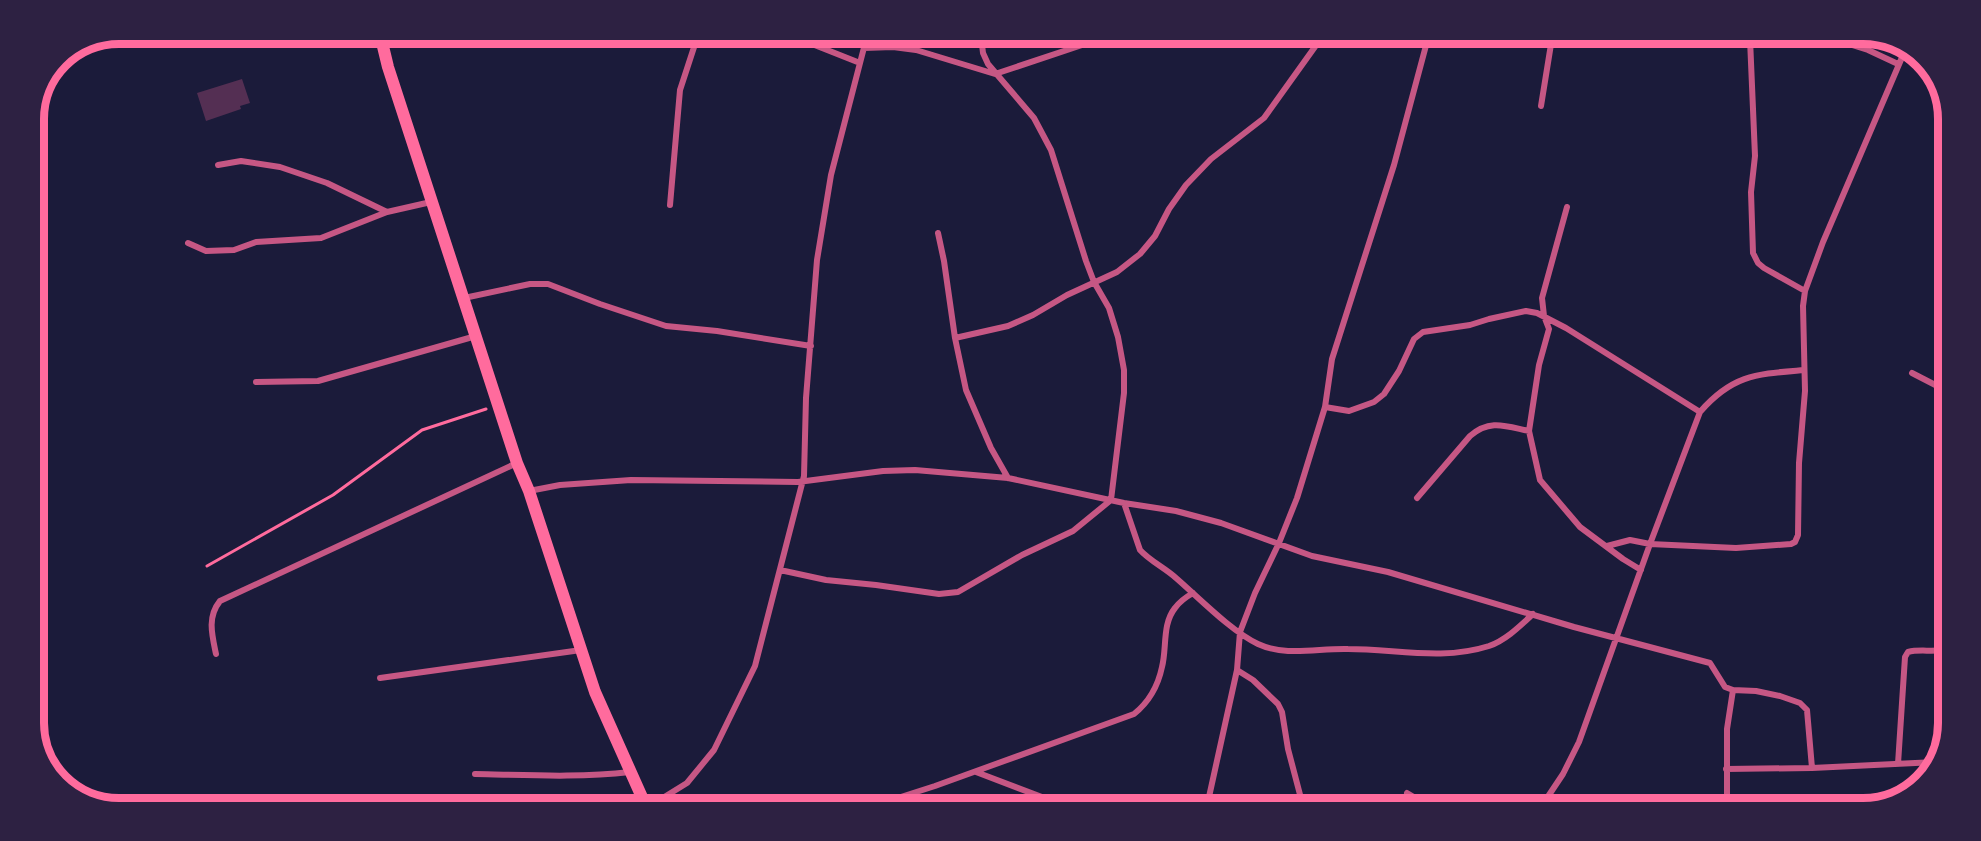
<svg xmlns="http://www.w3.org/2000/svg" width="1981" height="841" viewBox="0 0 1981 841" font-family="Lato,sans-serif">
  <rect width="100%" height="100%" fill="#1b1b3a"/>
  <path fill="#542f53" d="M 242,79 L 250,103 L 240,106 L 241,109 L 206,121 L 197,93 Z"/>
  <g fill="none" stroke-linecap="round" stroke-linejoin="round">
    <path stroke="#ff6b9d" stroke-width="3" d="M 207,566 L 333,495 L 422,430 L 486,409"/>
    <path stroke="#c65784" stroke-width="6" d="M 786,35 L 812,44 L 860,63
      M 1750,39 L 1755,156 L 1751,192 L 1753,253 L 1758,263 L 1764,268 L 1805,291
      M 1833,39 L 1868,50 L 1898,64
      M 864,48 L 893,47 L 916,50 L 995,74 L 1091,42 L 1101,37
      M 1541,106 L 1552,38
      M 218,165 L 241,161 L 280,167 L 327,183 L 387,212 L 431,202
      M 670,205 L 680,90 L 698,35
      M 1567,207 L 1542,298 L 1544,316 L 1549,329 L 1539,365 L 1529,431 L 1540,480 L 1580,527 L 1623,559 L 1641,570
      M 938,233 L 944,261 L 955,338 L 966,390 L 991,448 L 1008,478
      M 188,243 L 206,251 L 234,250 L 256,242 L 321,238 L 387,212
      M 464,298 L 530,284 L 548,284 L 600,304 L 666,326 L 717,331 L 811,346
      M 955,338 L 1008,326 L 1033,315 L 1067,295 L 1117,272 L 1140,254 L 1155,236 L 1169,209 L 1186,185 L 1211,159 L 1264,118 L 1322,37
      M 1804,370 C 1758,374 1733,374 1700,412 L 1650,544 L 1736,548 L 1791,544 L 1795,542 L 1798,535 L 1799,463 L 1805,391 L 1803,306 L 1805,291 L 1823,242 L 1906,48
      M 1912,373 L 1945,390
      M 256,382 L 318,381 L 476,336
      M 1325,407 L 1349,411 L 1374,402 L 1384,394 L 1399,371 L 1414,339 L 1423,332 L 1470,325 L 1489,319 L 1526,311 L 1537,313 L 1566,328 L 1700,412
      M 529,491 L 560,485 L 631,480 L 798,482 L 883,471 L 915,470 L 1008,478 L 1124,503 L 1176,511 L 1221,523 L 1312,556 L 1388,572 L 1574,627 L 1710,663 L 1725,687 L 1733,690 L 1756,691 L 1780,696 L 1800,703 L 1807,710 L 1812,768
      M 1417,498 L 1470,436 C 1490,419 1505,426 1529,431
      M 1124,503 L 1140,550 C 1150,561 1165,568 1176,578 C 1198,597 1232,632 1258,644 C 1286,657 1318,648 1348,649 C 1396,649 1442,661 1489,646 C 1506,640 1520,626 1533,614
      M 780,570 L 826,580 L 876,585 L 939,594 L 958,592 L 1022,555 L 1073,531 L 1111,500 L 1124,393 L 1124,370 L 1118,337 L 1109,308 L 1094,282 L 1086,261 L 1051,150 L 1034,118 L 988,64 L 983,53 L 981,36
      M 216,654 C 212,635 207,617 220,601 L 517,463
      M 1237,670 L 1253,680 L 1278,704 L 1282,712 L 1288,749 L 1303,806
      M 380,678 L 581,650
      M 1898,764 L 1905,657 L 1908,652 C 1919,649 1931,652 1943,650
      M 1726,769 L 1812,768 L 1936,762
      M 976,772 L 1063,805
      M 475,774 C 527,775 578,778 630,772
      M 1407,793 L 1429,806
      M 653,804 L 687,783 L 714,750 L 755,666 L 804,476 L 806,398 L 817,260 L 831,175 L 867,36
      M 879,804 L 935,786 L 1134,714 C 1149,702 1158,686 1162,667 C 1167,648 1162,624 1175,608 C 1180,601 1186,597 1193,593
      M 1207,806 L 1237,670 L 1240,632 L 1255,593 L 1279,543 L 1297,498 L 1325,407 L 1332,359 L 1394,165 L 1428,38
      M 1405,806 L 1425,805
      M 1541,807 L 1563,774 L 1579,742 L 1650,544 L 1630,540 L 1607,546
      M 1727,808 L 1727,729 L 1733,690"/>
    <path stroke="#ff6b9d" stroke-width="12" d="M 380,34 L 388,67 L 517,463 L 529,491 L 595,692 L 645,804"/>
  </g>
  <path d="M0 0H1981V841H0ZM119 44H1863A75 75 0 0 1 1938 119V723A75 75 0 0 1 1863 798H119A75 75 0 0 1 44 723V119A75 75 0 0 1 119 44Z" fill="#2d2142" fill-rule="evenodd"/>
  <path fill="none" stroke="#ff6b9d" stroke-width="8" d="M119 44H1863A75 75 0 0 1 1938 119V723A75 75 0 0 1 1863 798H119A75 75 0 0 1 44 723V119A75 75 0 0 1 119 44Z"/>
</svg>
